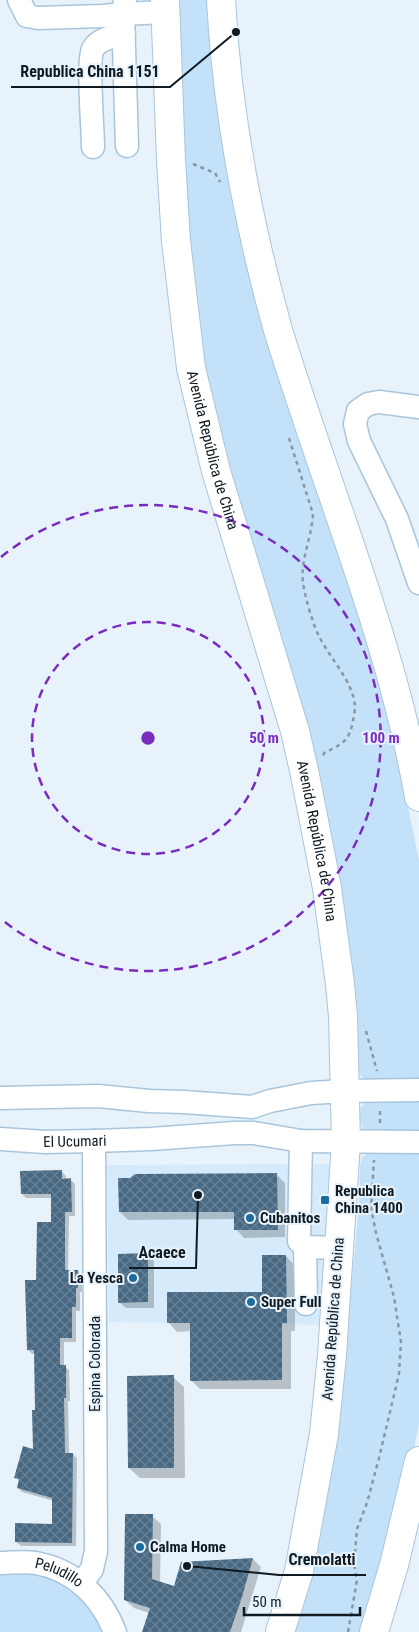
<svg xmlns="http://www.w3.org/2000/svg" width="419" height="1632" viewBox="0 0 419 1632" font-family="'Roboto Condensed',sans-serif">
  <defs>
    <pattern id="building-cross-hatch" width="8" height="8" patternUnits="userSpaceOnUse" patternTransform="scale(1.25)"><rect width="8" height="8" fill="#476983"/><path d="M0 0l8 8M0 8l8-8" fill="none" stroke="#698194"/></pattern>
  </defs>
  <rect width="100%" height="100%" fill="#e7f2fb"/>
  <path fill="#d5ebfb" d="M 330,1164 L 325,1325 L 109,1322 L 107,1165 Z"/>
  <path fill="#c3e1f8" d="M 177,0 L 216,0 L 294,416 L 360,620 L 395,743 L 419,861 L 419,1081 L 365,1081 L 359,1073 L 357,1042 L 212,409 L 189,288 Z
    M 419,1098 L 419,1134 L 367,1132 C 359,1126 359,1117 361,1107 L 369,1100 Z
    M 419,1149 L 419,1424 L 408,1477 L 366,1632 L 290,1632 L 343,1373 L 359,1205 L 360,1166 L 362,1158 L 367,1153 L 375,1151 Z
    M 0,1568 L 37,1569 L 80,1593 L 101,1622 L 102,1632 L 0,1632 Z"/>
  <path fill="#0003" d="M 62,1172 L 66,1176 L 66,1180 L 71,1180 L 75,1184 L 75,1216 L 69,1216 L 68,1272 L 78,1271 L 82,1276 L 82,1292 L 80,1292 L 80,1311 L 76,1311 L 76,1342 L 64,1342 L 64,1366 L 69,1370 L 70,1401 L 68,1401 L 69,1454 L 73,1454 L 77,1458 L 76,1546 L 21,1546 L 16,1542 L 53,1525 L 54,1501 L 22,1492 L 18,1488 L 20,1482 L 16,1477 L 34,1450 L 37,1411 L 35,1354 L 32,1354 L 28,1350 L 37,1281 L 53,1224 L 52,1198 L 26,1198 L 22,1194 Z
    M 277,1175 L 285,1183 L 285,1237 L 244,1238 L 236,1229 L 236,1219 L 128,1220 L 120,1212 Z
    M 147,1254 L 154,1261 L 154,1308 L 126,1308 L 119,1302 Z
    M 286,1256 L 295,1266 L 295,1331 L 291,1331 L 291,1389 L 200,1389 L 191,1380 L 191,1331 L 177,1332 L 168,1322 L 263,1293 Z
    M 173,1377 L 184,1387 L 185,1478 L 140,1478 L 129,1468 Z
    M 152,1516 L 161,1524 L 160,1582 L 175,1587 L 182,1564 L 253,1559 L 261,1567 L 241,1632 L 143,1632 L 149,1613 L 134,1608 L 125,1600 Z"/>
  <path fill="url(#building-cross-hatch)" d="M 62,1170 L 62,1179 L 71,1178 L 72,1212 L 65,1212 L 65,1270 L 78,1270 L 78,1288 L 76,1288 L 76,1307 L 72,1307 L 72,1338 L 60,1338 L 60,1365 L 66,1365 L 66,1398 L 64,1398 L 65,1453 L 73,1453 L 72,1543 L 15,1542 L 15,1523 L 52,1524 L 52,1498 L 17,1488 L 19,1479 L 14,1478 L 23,1446 L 33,1449 L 32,1410 L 35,1410 L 34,1350 L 27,1350 L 25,1280 L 36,1280 L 37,1222 L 51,1222 L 51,1194 L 21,1194 L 20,1171 Z
    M 277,1173 L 278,1230 L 234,1230 L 234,1212 L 119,1212 L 118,1178 L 130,1178 L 135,1174 Z
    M 148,1253 L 148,1302 L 118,1303 L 118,1254 Z
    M 262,1255 L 286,1255 L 287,1323 L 282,1323 L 282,1380 L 190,1381 L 190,1323 L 167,1323 L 167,1292 L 262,1292 Z
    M 174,1375 L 174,1468 L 128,1468 L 127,1376 Z
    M 125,1514 L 153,1514 L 152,1579 L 174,1586 L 181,1562 L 253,1558 L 242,1597 L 230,1632 L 142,1632 L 150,1608 L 124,1600 Z"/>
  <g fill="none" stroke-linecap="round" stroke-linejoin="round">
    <defs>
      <g id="minor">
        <path d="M 19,0 L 27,16 L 38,18 L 103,16 L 123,14 L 125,0"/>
        <path d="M 127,146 L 123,14 L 165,12"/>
        <path d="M 93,147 C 93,130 87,60 93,49 C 98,39 114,36 124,34"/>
        <path d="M 419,407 L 379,402 L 368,404 L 358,411 L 355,424 L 359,441 L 397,519 L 419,583"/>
        <path d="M 0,1098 L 98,1096 L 149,1101 L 184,1102 L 252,1107 L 270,1101 L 311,1093 L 344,1091 L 419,1090"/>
        <path id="s1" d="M 0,1139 L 45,1142 L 94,1141 L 151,1139 L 234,1133 L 254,1133 L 301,1141 L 419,1142"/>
        <path d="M 301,1141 L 299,1241 L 305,1247 L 339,1248"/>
        <path d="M 305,1247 L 306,1304"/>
        <path id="s2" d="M 0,1563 C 11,1563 24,1561 36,1563 C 74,1570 101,1596 115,1632"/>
        <path d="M 82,1583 L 92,1569 L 96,1551 L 94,1141"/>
      </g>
      <g id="major">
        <path id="s3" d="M 165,0 L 171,160 L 176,241 L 191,368 L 216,471 L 295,731 L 305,775 L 327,888 L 340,984 L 343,1016 L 346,1142 L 332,1355 L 324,1434 L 299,1571 L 280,1632"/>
        <path d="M 221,0 C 227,111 248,223 278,330 C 288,363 299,395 310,428 C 351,550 397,670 419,797"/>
        <path d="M 374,1632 L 394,1565 L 419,1461"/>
      </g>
    </defs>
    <use href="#minor" stroke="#a9c5db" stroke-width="25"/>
    <use href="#major" stroke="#a9c5db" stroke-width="30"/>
    <path stroke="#8b969f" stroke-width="2.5" stroke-dasharray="4 4" stroke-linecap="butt" d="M 193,164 L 215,173 L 220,182
      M 289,438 L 313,514 C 312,537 300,560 303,583 C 305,596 312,622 318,634 C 328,656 353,681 355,706 C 355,710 354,716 353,721 C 349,742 342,744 324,753 L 323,757
      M 366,1031 L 377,1071
      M 380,1123 L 380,1109
      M 348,1632 L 357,1580 L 354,1564 L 357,1529 L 367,1503 L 379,1458 L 399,1374 L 401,1342 L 394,1297 L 376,1233 L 371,1208 L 374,1160"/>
    <use href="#minor" stroke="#fff" stroke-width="22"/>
    <use href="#major" stroke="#fff" stroke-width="28"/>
  </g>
  <g fill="none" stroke="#7b2cbf" stroke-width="2.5" stroke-dasharray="9 6">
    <circle cx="148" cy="738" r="116"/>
    <path d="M1 557A233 233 0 1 1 1 919"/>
  </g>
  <g fill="#1d6c9e" stroke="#e7f2fb" stroke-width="2">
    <rect x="320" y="1195" width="10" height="10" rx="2.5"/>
    <circle cx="250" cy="1218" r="5"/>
    <circle cx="133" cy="1278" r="5"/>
    <circle cx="251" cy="1302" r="5"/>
    <circle cx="140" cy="1547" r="5"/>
  </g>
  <g text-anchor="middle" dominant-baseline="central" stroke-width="4" stroke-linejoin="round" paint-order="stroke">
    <g font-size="15" fill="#101a22" stroke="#e7f2fb">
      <text stroke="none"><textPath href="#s3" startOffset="454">Avenida República de China</textPath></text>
      <text stroke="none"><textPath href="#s3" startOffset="859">Avenida República de China</textPath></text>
      <text stroke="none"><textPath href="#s1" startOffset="75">El Ucumari</textPath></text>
      <text transform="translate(333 1319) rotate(-86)">Avenida República de China</text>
      <text transform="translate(95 1364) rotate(-90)">Espina Colorada</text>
      <text stroke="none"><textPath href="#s2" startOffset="61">Peludillo</textPath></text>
    </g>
    <g font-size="15" font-weight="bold" fill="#101a22" stroke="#e7f2fb" text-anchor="start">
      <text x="335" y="1191">Republica<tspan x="335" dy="17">China 1400</tspan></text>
      <text x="260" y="1218">Cubanitos</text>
      <text x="123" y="1278" text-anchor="end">La Yesca</text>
      <text x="261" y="1302">Super Full</text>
      <text x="150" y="1547">Calma Home</text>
    </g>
  </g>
  <circle cx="148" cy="738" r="8" fill="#7b2cbf" stroke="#e7f2fb" stroke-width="2.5"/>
  <g font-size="15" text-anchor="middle" font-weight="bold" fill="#7b2cbf" stroke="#e7f2fb" stroke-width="4" stroke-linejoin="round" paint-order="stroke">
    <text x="264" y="743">50 m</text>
    <text x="381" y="743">100 m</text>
  </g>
  <path fill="none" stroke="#101a22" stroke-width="2" d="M236 32L170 87H11M198 1195L196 1268H129M187 1566L279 1575H366"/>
  <g fill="#101a22" stroke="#e7f2fb" stroke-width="2">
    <circle cx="236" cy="32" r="5"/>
    <circle cx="198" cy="1195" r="5"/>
    <circle cx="187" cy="1566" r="5"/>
  </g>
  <g font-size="16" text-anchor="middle" font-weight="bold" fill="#101a22" stroke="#e7f2fb" stroke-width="4" stroke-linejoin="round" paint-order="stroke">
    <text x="90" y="77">Republica China 1151</text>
    <text x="162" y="1258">Acaece</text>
    <text x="322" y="1565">Cremolatti</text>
  </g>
  <path d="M244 1607v8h116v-8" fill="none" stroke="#101a22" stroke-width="2.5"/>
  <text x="252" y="1607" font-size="15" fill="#101a22" stroke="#e7f2fb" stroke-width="4" paint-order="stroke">50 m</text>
</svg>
